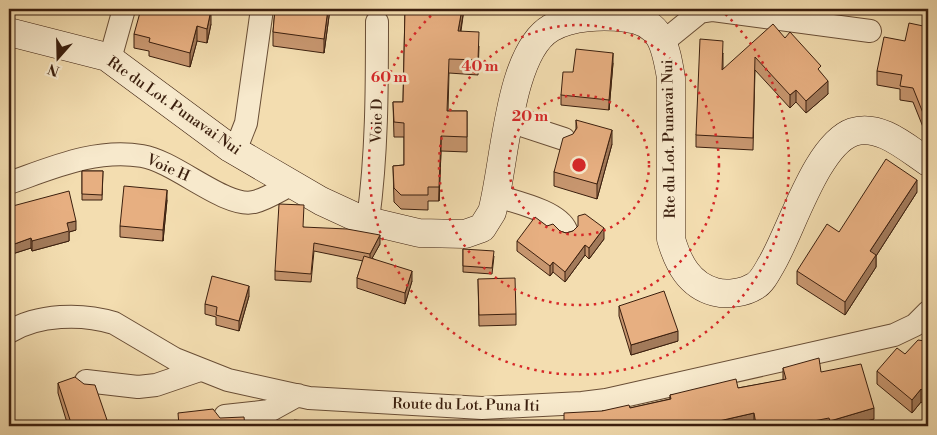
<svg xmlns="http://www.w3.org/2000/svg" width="937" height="435" viewBox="0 0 937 435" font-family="'Libre Bodoni',serif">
  <rect width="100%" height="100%" fill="#f3ddb0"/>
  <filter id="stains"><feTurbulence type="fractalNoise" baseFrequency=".004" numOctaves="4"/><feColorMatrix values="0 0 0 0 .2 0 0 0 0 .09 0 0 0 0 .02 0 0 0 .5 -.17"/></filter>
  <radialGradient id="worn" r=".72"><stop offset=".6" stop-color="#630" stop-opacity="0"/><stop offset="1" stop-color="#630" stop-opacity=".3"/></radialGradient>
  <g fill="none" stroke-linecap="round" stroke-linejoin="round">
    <defs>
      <path id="street" d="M 663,42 L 700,12 L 713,10 L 870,31
        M 110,59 L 124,9
        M 509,121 L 564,139
        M 235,151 L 246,123 L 262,9
        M 9,183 C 52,168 96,148 142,156 C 175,161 226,209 254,202 C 267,199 280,190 292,184
        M 497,196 C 515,202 558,211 566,230
        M 368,220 C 377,154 377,89 377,22
        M 9,332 C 38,314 82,313 114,323 L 175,359 L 228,380 L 309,398 L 482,408 L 582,403 L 606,400 L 894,335 L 915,325 L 928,312
        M 86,381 L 138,387 L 156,385 L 200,370
        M 225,416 L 269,411 L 298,395"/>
      <path id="secondary" d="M 9,32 L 107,57 L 230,148 L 321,201 L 360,219 L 419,233 L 465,234 L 482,228 L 492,212 C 505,166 508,53 551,28 C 571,16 604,15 626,18 C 662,21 666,48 671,78 L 671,239 C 678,263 689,285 715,292 C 727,295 744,293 755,286 C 762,282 767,272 771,265 C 791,232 816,145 853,132 C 880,123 908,149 928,162"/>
    </defs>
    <use href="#street" stroke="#694e36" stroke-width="24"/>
    <use href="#secondary" stroke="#3b1f0e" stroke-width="29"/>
    <use href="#street" stroke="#f7e9cc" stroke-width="22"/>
    <use href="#secondary" stroke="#f7e9cc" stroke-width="28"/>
  </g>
  <path fill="#c7966f" stroke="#3b1f0e" d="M 25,9 L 43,9 L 41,13 Z
    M 275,9 L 330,9 L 324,53 L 273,46 L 273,32 Z
    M 405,9 L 464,9 L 461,31 L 479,46 L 478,75 L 449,73 L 448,111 L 467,111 L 467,152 L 441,151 L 439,201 L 428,201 L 428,210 L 401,209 L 394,202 L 393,166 L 404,165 L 404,137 L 394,137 L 393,102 L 403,102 Z
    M 211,24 L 207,43 L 197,41 L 190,67 L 149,56 L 149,51 L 134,48 L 134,34 Z
    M 928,27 L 928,99 L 923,127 L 913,102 L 900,100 L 900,89 L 877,85 L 877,71 L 905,41 Z
    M 785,38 L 821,73 L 828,94 L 806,113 L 796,102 L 790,108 L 755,70 L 753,150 L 696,147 L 696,135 L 723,53 L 723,69 Z
    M 613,63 L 609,110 L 561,105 L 561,95 L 573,72 Z
    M 576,120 L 612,144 L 597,199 L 554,186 L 554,172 L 576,129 Z
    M 82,171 L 103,171 L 102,200 L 82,200 Z
    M 917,192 L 876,256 L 876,267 L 845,315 L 797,284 L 797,271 L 839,232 Z
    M 167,200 L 163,241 L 120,237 L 120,226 Z
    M 9,207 L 76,230 L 69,232 L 69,241 L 32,251 L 31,248 L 9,255 Z
    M 547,226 L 560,231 L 566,233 L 573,231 L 604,239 L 589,259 L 585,255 L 565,282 L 553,272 L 550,276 L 517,251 L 517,241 Z
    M 303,227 L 380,244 L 372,258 L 412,281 L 405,304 L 357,288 L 357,278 L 363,261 L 314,251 L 311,282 L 275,280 L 275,271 Z
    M 463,249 L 494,256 L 492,274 L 463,272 Z
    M 478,279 L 516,314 L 516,325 L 479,326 Z
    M 249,296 L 239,331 L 216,325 L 216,317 L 205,314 L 205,304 Z
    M 619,306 L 678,341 L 631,355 L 619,316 Z
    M 928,337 L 928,408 L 921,402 L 912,413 L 877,384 L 877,371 L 905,354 L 925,341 Z
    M 783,368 L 821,372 L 874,419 L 849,426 L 754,426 L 754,424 L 602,411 L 630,408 L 670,399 L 670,395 L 738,388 L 783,380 Z
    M 58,383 L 107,426 L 68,426 L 58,393 Z"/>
  <path fill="#a27a5a" stroke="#3b1f0e" d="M 328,9 L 330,9 L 324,53 L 324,39 Z
    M 462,9 L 464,9 L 458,45 L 458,31 Z
    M 211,10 L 211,24 L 207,43 L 207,29 Z
    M 197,26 L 197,41 L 190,67 L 190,53 Z
    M 613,53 L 613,63 L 609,110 L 609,100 Z
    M 828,81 L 828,94 L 806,113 L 806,101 Z
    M 928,85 L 928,99 L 923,127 L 923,113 Z
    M 796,90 L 796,102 L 790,108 L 790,95 Z
    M 612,130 L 612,144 L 597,199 L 597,184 Z
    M 441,136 L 441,151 L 439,201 L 439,187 Z
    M 917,180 L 917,192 L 876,256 L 876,267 L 845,315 L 845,302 L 870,251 Z
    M 167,190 L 167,200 L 163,241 L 163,230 Z
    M 76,221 L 76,230 L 69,232 L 69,241 L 32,251 L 32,241 L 67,223 Z
    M 604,228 L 604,239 L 589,259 L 589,248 Z
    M 380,235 L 380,244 L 370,262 L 370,254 Z
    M 31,238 L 31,248 L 9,255 L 9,246 Z
    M 585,245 L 585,255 L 565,282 L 565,272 Z
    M 553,262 L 553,272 L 550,276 L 550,266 Z
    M 412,271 L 412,281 L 405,304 L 405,293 Z
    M 249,286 L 249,296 L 239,331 L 239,321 Z
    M 678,331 L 678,341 L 631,355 L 631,345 Z
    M 921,389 L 921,402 L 912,413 L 912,400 Z
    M 874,408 L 874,419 L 849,426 L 830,426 L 830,421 Z
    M 754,413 L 754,424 L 744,426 L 697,426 Z
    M 107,420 L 107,426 L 94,426 Z"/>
  <path fill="#e7af81" stroke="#3b1f0e" d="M 141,9 L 207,9 L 211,10 L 207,29 L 197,26 L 190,53 L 149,42 L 150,38 L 134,34 Z
    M 275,9 L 328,9 L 324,39 L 273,32 Z
    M 405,9 L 462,9 L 458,31 L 479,32 L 478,60 L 449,59 L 447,111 L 467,111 L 467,137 L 441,136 L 439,187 L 428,187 L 428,195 L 401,195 L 394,188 L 393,166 L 404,165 L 404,123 L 394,122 L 393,102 L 403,102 Z
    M 909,23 L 928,27 L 928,85 L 923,113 L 913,88 L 900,86 L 902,75 L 877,71 L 884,37 L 905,41 Z
    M 773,24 L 785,38 L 790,32 L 821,66 L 818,69 L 828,81 L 806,101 L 796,90 L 790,95 L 755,57 L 753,138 L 696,135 L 700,39 L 723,41 L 722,70 Z
    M 576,49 L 613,53 L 609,100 L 561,95 L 563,72 L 573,72 Z
    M 576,120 L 612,130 L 597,184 L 554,172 L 563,138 L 573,134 L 577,128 Z
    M 886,159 L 917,180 L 870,251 L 876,255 L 845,302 L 797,271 L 827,224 L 839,232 Z
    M 82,171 L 103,171 L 102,195 L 82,194 Z
    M 124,186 L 167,190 L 163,230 L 120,226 Z
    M 69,191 L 76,221 L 67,223 L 69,231 L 32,241 L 31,238 L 9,246 L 9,207 Z
    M 279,204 L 304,205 L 303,227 L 347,229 L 380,235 L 370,254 L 314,243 L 311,274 L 275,271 Z
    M 585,214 L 604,228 L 589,248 L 585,245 L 565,272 L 553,262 L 550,266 L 517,241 L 535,217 L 547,226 L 553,224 L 560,231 L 566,233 L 573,231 L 578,226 L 578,216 Z
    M 463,249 L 494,251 L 492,268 L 463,266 Z
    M 364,256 L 412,271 L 405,293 L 357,278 Z
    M 212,276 L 249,286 L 239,321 L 216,315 L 217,307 L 205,304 Z
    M 515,278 L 516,314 L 479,315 L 478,279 Z
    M 664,291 L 678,331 L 631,345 L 619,306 Z
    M 928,337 L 928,395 L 921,389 L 912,400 L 877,371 L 897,348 L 905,354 L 918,340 L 925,341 Z
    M 819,358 L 821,372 L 861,364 L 874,408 L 830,421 L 829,418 L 788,426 L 760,426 L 760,423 L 756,424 L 754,413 L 697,426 L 564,426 L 564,413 L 602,411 L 629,405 L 630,408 L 671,399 L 670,395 L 736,379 L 738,388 L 786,379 L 783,368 Z
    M 75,377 L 84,384 L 95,385 L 107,420 L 94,426 L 72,426 L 58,383 Z
    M 213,409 L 220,418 L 244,417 L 245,426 L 179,426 L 178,413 Z
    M 294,420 L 329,423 L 329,426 L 285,426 L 285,425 L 293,425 Z
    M 483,420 L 485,426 L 466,426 Z"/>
  <g fill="none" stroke="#d62828" stroke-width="2.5" stroke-dasharray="2.5 5">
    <circle cx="579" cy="165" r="70"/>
    <circle cx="579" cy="165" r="140"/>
    <path d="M720 9A210 210 0 1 1 438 9"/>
  </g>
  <g text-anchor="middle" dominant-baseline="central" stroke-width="5" stroke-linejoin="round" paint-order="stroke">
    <g font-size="15" fill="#3b1f0e" stroke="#f7e9cc">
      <text transform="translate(174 106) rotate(35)">Rte du Lot. Punavai Nui</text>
      <text transform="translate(377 121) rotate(-89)">Voie D</text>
      <text transform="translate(669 139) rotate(-91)">Rte du Lot. Punavai Nui</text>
      <text transform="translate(168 168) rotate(24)">Voie H</text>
      <text transform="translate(466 405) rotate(1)">Route du Lot. Puna Iti</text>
    </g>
  </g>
  <circle cx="579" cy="165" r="8" fill="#d62828" stroke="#f7e9cc" stroke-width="2.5"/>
  <g font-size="15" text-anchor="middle" font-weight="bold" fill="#d62828" stroke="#f7e9cc" stroke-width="5" stroke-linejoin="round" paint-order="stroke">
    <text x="480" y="71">40 m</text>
    <text x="389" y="82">60 m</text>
    <text x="530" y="121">20 m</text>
  </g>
  <rect width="937" height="435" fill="none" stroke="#f3ddb0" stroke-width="30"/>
  <rect x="10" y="10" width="917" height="415" fill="none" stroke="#3b1f0e" stroke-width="2.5"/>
  <rect x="15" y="15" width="907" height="405" fill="none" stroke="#3b1f0e"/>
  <g transform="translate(58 58) rotate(200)" stroke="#f7e9cc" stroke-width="4" paint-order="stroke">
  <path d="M0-4L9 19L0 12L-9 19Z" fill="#3b1f0e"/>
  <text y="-8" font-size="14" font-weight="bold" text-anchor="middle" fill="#3b1f0e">N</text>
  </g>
  <rect width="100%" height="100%" filter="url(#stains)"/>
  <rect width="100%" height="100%" fill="url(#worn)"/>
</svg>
